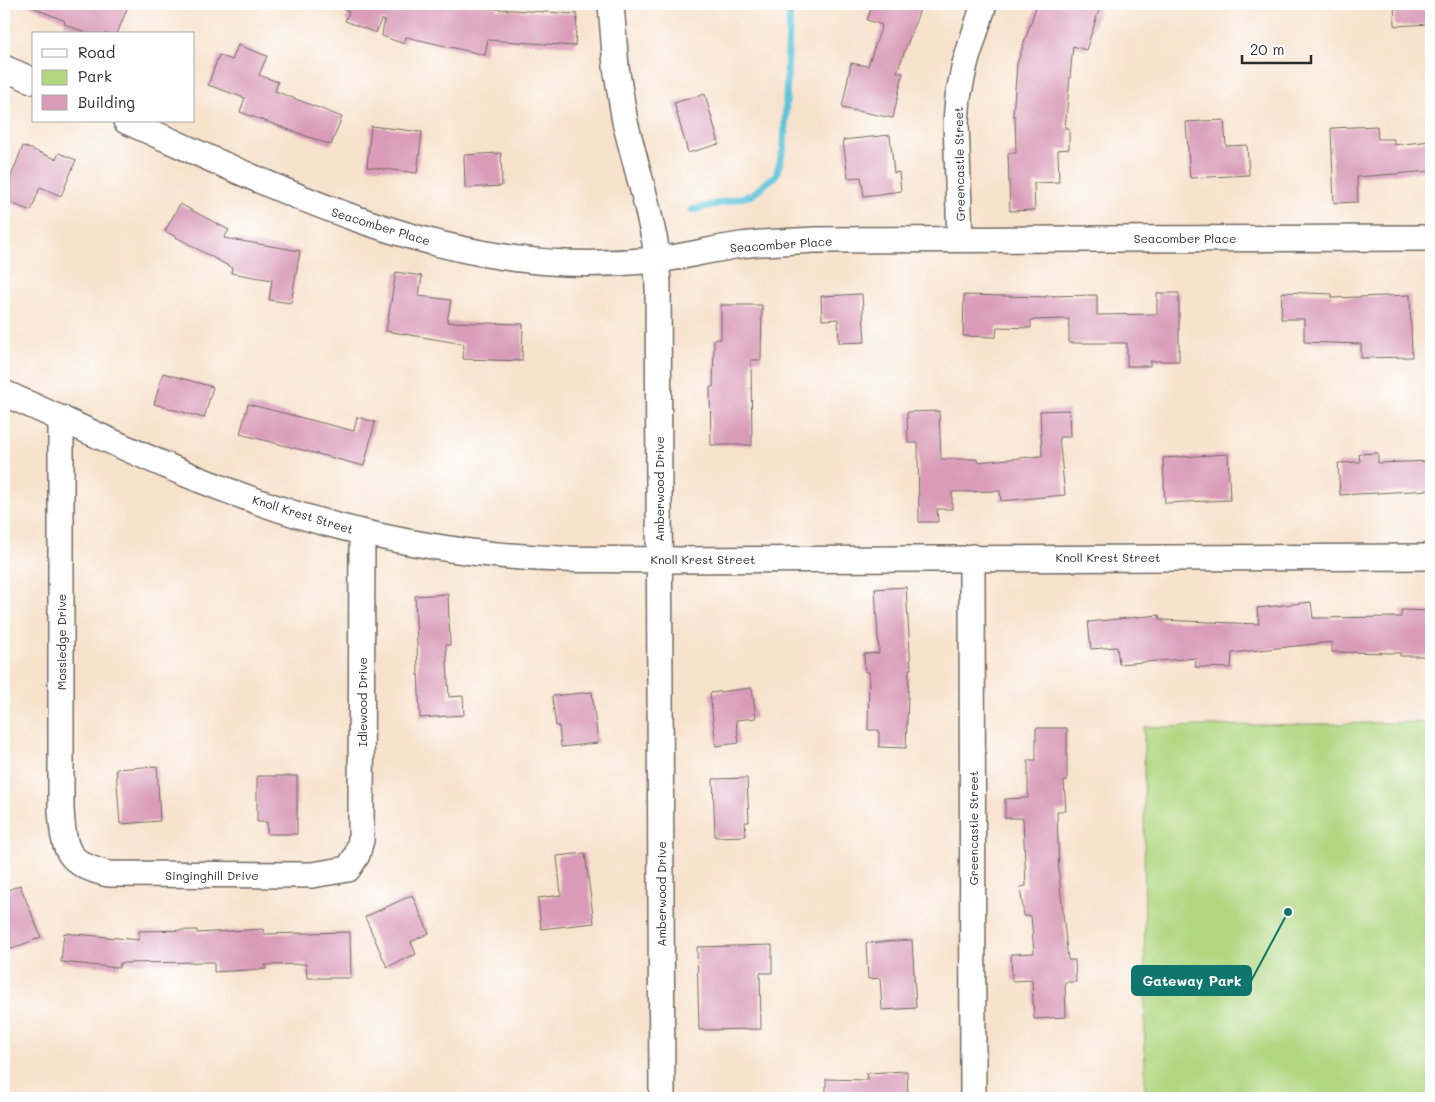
<svg xmlns="http://www.w3.org/2000/svg" width="1435" height="1102" viewBox="0 0 1435 1102" font-family="Mali,sans-serif">
  <rect width="100%" height="100%" fill="#fff"/>
  <filter id="ink" filterUnits="userSpaceOnUse"><feTurbulence type="fractalNoise" baseFrequency=".02" numOctaves="2"/><feDisplacementMap in="SourceGraphic" scale="10" xChannelSelector="R" yChannelSelector="G"/><feConvolveMatrix kernelMatrix="1 2 1 2 8 2 1 2 1" color-interpolation-filters="sRGB"/></filter>
  <filter id="wash" filterUnits="userSpaceOnUse"><feTurbulence type="fractalNoise" baseFrequency=".0096" numOctaves="4" result="noise"/><feDisplacementMap in="SourceGraphic" scale="20" xChannelSelector="R" yChannelSelector="G"/><feGaussianBlur stdDeviation="1.12" result="paint"/><feColorMatrix in="noise" values="0 0 0 0 0 0 0 0 0 0 0 0 0 0 0 0 0 1.4 0 .05"/><feComposite in="paint" operator="in"/></filter>
  <g filter="url(#wash)">
    <rect width="100%" height="100%" fill="#f7e2cc"/>
    <path fill="#b1d781" stroke="#6e8156" d="M 1431,722 L 1431,1098 L 1145,1098 L 1144,727 Z"/>
    <g fill="none" stroke-linecap="round" stroke-linejoin="round">
      <path stroke="#5dc5d9" stroke-width="7" d="M 692,210 L 752,195 L 776,175 L 784,148 L 790,4"/>
    </g>
    <g id="blocks">
      <path fill="#d99bb8" d="M 25,4 L 129,4 L 117,34 L 89,34 L 64,24 L 65,21 Z
        M 345,4 L 497,4 L 496,9 L 577,14 L 575,46 L 488,40 L 485,55 L 406,37 L 404,44 L 382,36 L 384,20 L 381,20 L 376,33 L 345,21 L 349,12 L 344,10 Z
        M 873,4 L 922,4 L 897,72 L 903,73 L 893,118 L 842,108 L 851,63 L 868,66 L 882,25 L 867,20 Z
        M 1037,4 L 1101,4 L 1086,50 L 1073,46 L 1065,128 L 1069,128 L 1069,149 L 1058,150 L 1059,182 L 1034,183 L 1035,210 L 1010,211 L 1008,153 L 1016,153 L 1015,116 L 1013,116 L 1017,64 Z
        M 1394,4 L 1431,4 L 1431,24 L 1395,26 Z
        M 238,45 L 267,56 L 259,75 L 278,82 L 275,91 L 342,117 L 331,145 L 240,112 L 245,98 L 208,85 L 219,55 L 232,60 Z
        M 705,94 L 719,144 L 688,153 L 674,103 Z
        M 1224,120 L 1226,146 L 1247,145 L 1249,175 L 1190,178 L 1186,122 Z
        M 371,126 L 422,132 L 417,173 L 367,167 Z
        M 1377,126 L 1378,139 L 1394,139 L 1394,145 L 1431,141 L 1431,171 L 1357,177 L 1358,202 L 1334,203 L 1331,128 Z
        M 890,135 L 894,173 L 899,172 L 901,191 L 864,196 L 861,177 L 848,178 L 843,140 Z
        M 23,146 L 56,159 L 59,153 L 76,160 L 61,196 L 40,187 L 31,211 L 4,200 L 4,194 Z
        M 501,153 L 502,186 L 465,188 L 464,155 Z
        M 180,204 L 229,230 L 224,238 L 300,251 L 291,303 L 269,300 L 272,280 L 231,273 L 232,268 L 165,231 Z
        M 396,272 L 422,276 L 419,296 L 451,300 L 447,322 L 523,324 L 522,361 L 463,359 L 464,344 L 386,331 Z
        M 1282,292 L 1332,294 L 1332,298 L 1410,295 L 1412,357 L 1361,358 L 1361,344 L 1304,342 L 1304,319 L 1281,319 Z
        M 1157,293 L 1179,293 L 1179,361 L 1150,361 L 1150,366 L 1127,366 L 1127,343 L 1069,343 L 1069,319 L 1031,320 L 1031,328 L 997,327 L 996,337 L 963,336 L 964,295 L 1046,297 L 1046,296 L 1097,295 L 1097,315 L 1157,314 Z
        M 862,294 L 865,342 L 839,343 L 838,319 L 822,320 L 821,296 Z
        M 721,305 L 762,305 L 761,360 L 751,360 L 752,445 L 711,445 L 710,387 L 713,387 L 714,339 L 721,339 Z
        M 163,373 L 213,387 L 204,418 L 154,404 Z
        M 248,404 L 354,431 L 357,417 L 375,422 L 364,466 L 240,434 Z
        M 1069,410 L 1070,437 L 1059,437 L 1065,495 L 1001,501 L 1000,491 L 952,492 L 952,509 L 937,509 L 938,522 L 919,522 L 918,443 L 908,443 L 907,412 L 939,411 L 941,459 L 977,459 L 977,462 L 1042,456 L 1040,411 Z
        M 1378,453 L 1378,463 L 1431,461 L 1431,490 L 1340,495 L 1338,463 L 1360,462 L 1359,454 Z
        M 1228,454 L 1230,500 L 1165,503 L 1163,458 Z
        M 906,587 L 911,669 L 909,669 L 906,748 L 879,747 L 879,730 L 868,730 L 869,672 L 865,672 L 864,654 L 879,653 L 875,589 Z
        M 448,594 L 450,645 L 446,645 L 449,697 L 463,696 L 464,715 L 420,718 L 415,596 Z
        M 1311,602 L 1313,618 L 1401,617 L 1401,610 L 1431,611 L 1431,656 L 1400,656 L 1400,653 L 1332,652 L 1332,642 L 1232,653 L 1231,668 L 1195,667 L 1196,658 L 1119,664 L 1117,647 L 1091,649 L 1088,622 L 1159,615 L 1160,620 L 1259,624 L 1257,608 Z
        M 752,688 L 756,718 L 736,720 L 739,743 L 716,746 L 710,693 Z
        M 592,692 L 598,743 L 561,747 L 559,726 L 556,726 L 552,696 Z
        M 1036,728 L 1067,728 L 1067,781 L 1064,781 L 1066,811 L 1057,811 L 1059,876 L 1068,960 L 1075,960 L 1076,982 L 1065,982 L 1066,1017 L 1034,1019 L 1032,980 L 1012,981 L 1011,954 L 1034,953 L 1031,916 L 1024,916 L 1020,887 L 1026,886 L 1023,818 L 1005,818 L 1005,799 L 1028,798 L 1028,760 L 1036,760 Z
        M 157,766 L 160,821 L 120,824 L 116,769 Z
        M 257,776 L 297,776 L 297,834 L 267,834 L 267,822 L 257,822 Z
        M 747,778 L 749,822 L 745,822 L 746,836 L 715,837 L 713,779 Z
        M 585,853 L 594,923 L 541,929 L 538,898 L 561,895 L 557,856 Z
        M 20,885 L 41,937 L 4,952 L 4,892 Z
        M 412,895 L 429,933 L 411,942 L 416,954 L 387,967 L 365,917 Z
        M 263,929 L 264,934 L 350,932 L 351,978 L 307,978 L 306,964 L 265,965 L 266,969 L 214,972 L 214,962 L 120,963 L 119,968 L 61,962 L 64,933 L 139,940 L 139,931 L 197,930 L 197,933 Z
        M 912,940 L 916,1008 L 882,1010 L 880,978 L 868,979 L 866,943 Z
        M 772,945 L 772,973 L 760,973 L 761,1029 L 699,1030 L 697,947 Z
        M 907,1071 L 908,1098 L 826,1098 L 826,1079 L 867,1080 L 866,1073 Z"/>
    </g>
  </g>
  <g filter="url(#ink)">
    <use href="#blocks" fill-opacity="0" stroke="#726b63" stroke-width="1"/>
    <g fill="none" stroke-linecap="round" stroke-linejoin="round">
      <defs>
        <path id="minor" d="M 611,4 L 616,67 L 625,122 L 646,202 L 655,242 L 658,283 L 662,1098
          M 4,68 L 34,81
          M 126,121 C 267,183 408,256 565,263 C 595,264 626,263 656,260 C 684,257 712,249 741,245 C 765,242 789,242 813,240 L 1431,238
          M 960,239 L 956,122 L 958,97 L 965,64 L 984,4
          M 4,393 C 114,442 223,497 341,527 C 412,545 488,557 561,559 C 594,560 627,559 660,560 L 1431,557
          M 61,418 L 61,810 C 64,851 66,863 108,874 L 312,875 L 348,869 L 357,855 L 361,840 L 362,532
          M 972,557 L 973,1098"/>
      </defs>
      <use href="#minor" stroke="#726b63" stroke-width="28"/>
      <use href="#minor" stroke="#fff" stroke-width="25"/>
    </g>
  </g>
  <g text-anchor="middle" dominant-baseline="central" stroke-width="4" stroke-linejoin="round" paint-order="stroke">
    <g font-size="12" fill="#2b2b2b" stroke="#fff">
      <text transform="translate(959 164) rotate(-91)">Greencastle Street</text>
      <text transform="translate(381 226) rotate(17)">Seacomber Place</text>
      <text x="1185" y="238">Seacomber Place</text>
      <text transform="translate(781 244) rotate(-4)">Seacomber Place</text>
      <text transform="translate(659 489) rotate(-90)">Amberwood Drive</text>
      <text transform="translate(303 514) rotate(17)">Knoll Krest Street</text>
      <text x="1108" y="557">Knoll Krest Street</text>
      <text x="703" y="559">Knoll Krest Street</text>
      <text transform="translate(61 642) rotate(-90)">Mossledge Drive</text>
      <text transform="translate(362 702) rotate(-90)">Idlewood Drive</text>
      <text transform="translate(973 828) rotate(-90)">Greencastle Street</text>
      <text x="212" y="875">Singinghill Drive</text>
      <text transform="translate(661 894) rotate(-90)">Amberwood Drive</text>
    </g>
  </g>
  <path fill="none" stroke="#0f766e" stroke-width="2" d="M1288 912L1251 981"/>
  <circle fill="#0f766e" stroke="#fff" stroke-width="2" cx="1288" cy="912" r="5"/>
  <rect fill="#0f766e" stroke="#0f766e" stroke-width="2" x="1132" y="966" width="119" height="29" rx="5"/>
  <g font-size="14" text-anchor="middle" font-weight="bold" fill="#fff">
    <text x="1192" y="986">Gateway Park</text>
  </g>
  <rect width="1435" height="1102" fill="none" stroke="#fff" stroke-width="20"/>
  <rect x="32" y="32" width="162" height="90" fill="#ffffff" stroke="#aaaaaa"/>
  <rect x="42" y="49" width="25" height="8" fill="#ffffff" stroke="#aaaaaa"/>
  <text x="78" y="58" font-size="15" fill="#2b2b2b">Road</text>
  <rect x="42" y="70" width="25" height="15" fill="#b1d781" stroke="#aaaaaa"/>
  <text x="78" y="82" font-size="15" fill="#2b2b2b">Park</text>
  <rect x="42" y="95" width="25" height="15" fill="#d99bb8" stroke="#aaaaaa"/>
  <text x="78" y="108" font-size="15" fill="#2b2b2b">Building</text>
  <path d="M1242 55v8h69v-8" fill="none" stroke="#2b2b2b" stroke-width="2.5"/>
  <text x="1250" y="55" font-size="15" fill="#2b2b2b" stroke="#ffffff" stroke-width="4" paint-order="stroke">20 m</text>
</svg>
